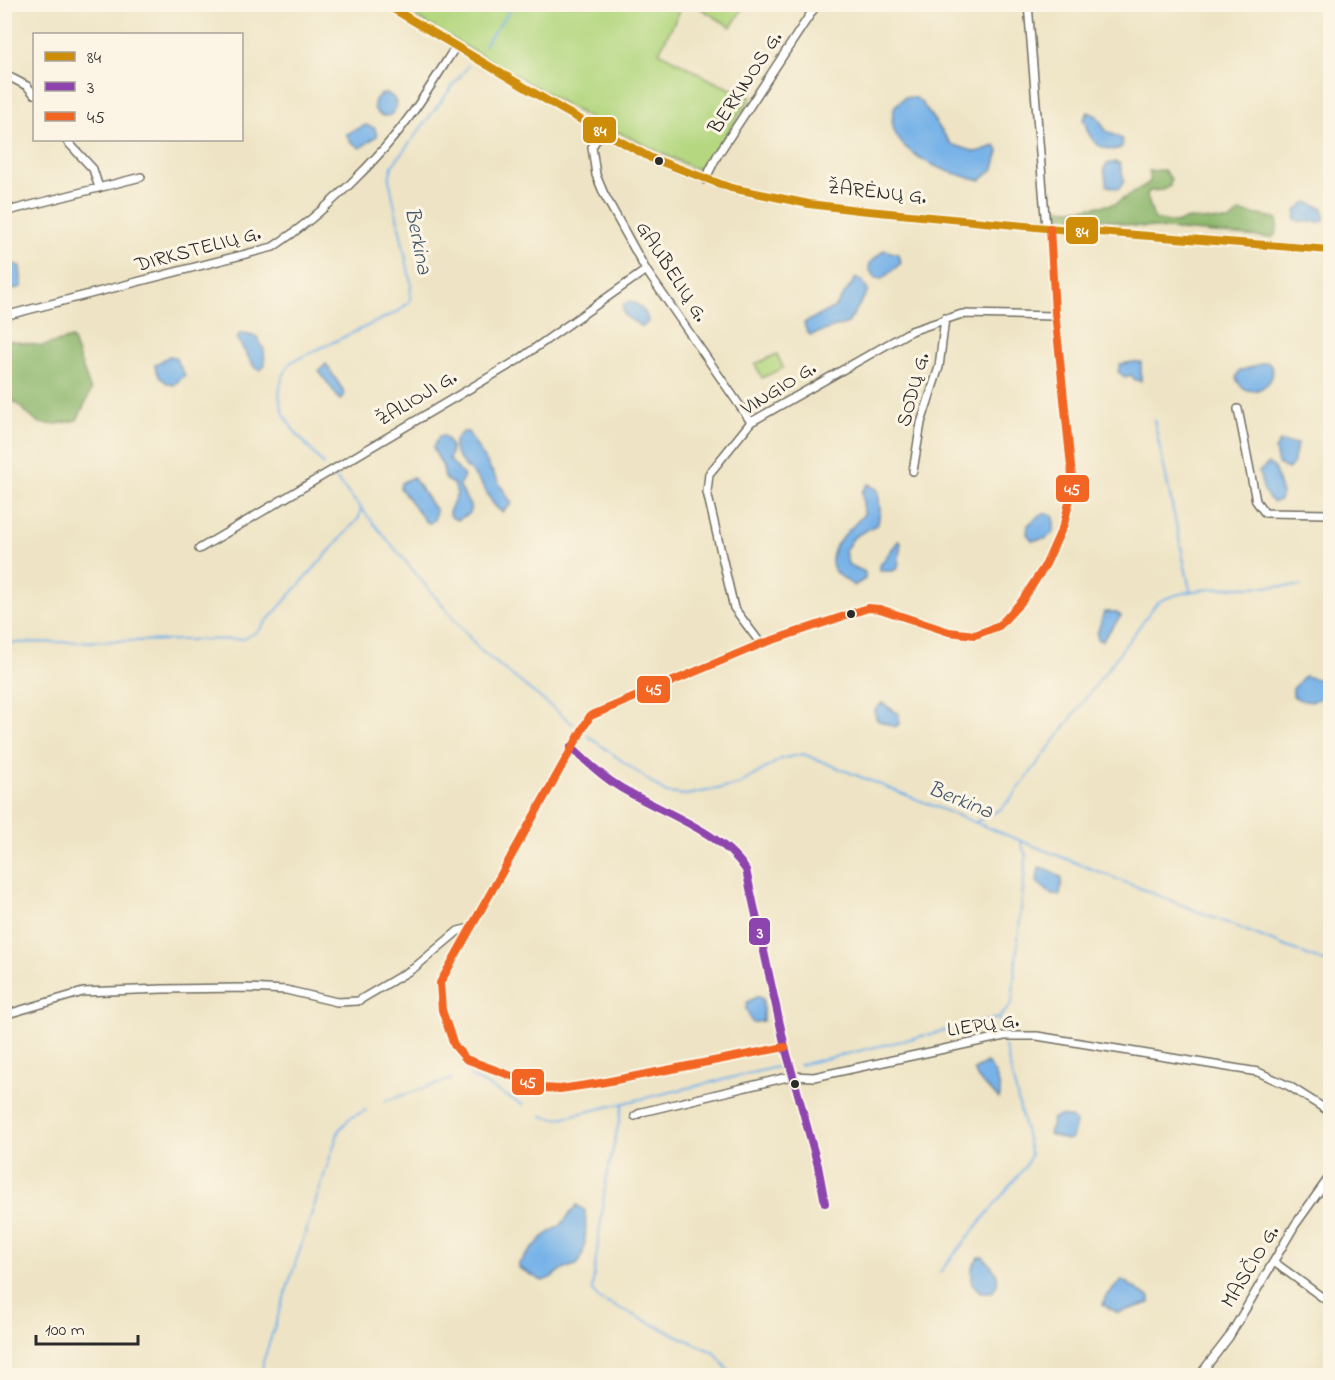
<svg xmlns="http://www.w3.org/2000/svg" width="1335" height="1380" viewBox="0 0 1335 1380" font-family="'Indie Flower',sans-serif">
  <rect width="100%" height="100%" fill="#fcf5e5"/>
  <filter id="ink" filterUnits="userSpaceOnUse"><feTurbulence type="fractalNoise" baseFrequency=".0167" numOctaves="2"/><feDisplacementMap in="SourceGraphic" scale="12" xChannelSelector="R" yChannelSelector="G"/><feConvolveMatrix kernelMatrix="1 2 1 2 8 2 1 2 1" color-interpolation-filters="sRGB"/></filter>
  <filter id="wash" filterUnits="userSpaceOnUse"><feTurbulence type="fractalNoise" baseFrequency=".008" numOctaves="4" result="noise"/><feDisplacementMap in="SourceGraphic" scale="24" xChannelSelector="R" yChannelSelector="G"/><feGaussianBlur stdDeviation="1.35" result="paint"/><feColorMatrix in="noise" values="0 0 0 0 0 0 0 0 0 0 0 0 0 0 0 0 0 1.4 0 .05"/><feComposite in="paint" operator="in"/></filter>
  <g filter="url(#wash)">
    <rect width="100%" height="100%" fill="#eee4c5"/>
    <path fill="#b4d780" stroke="#708156" stroke-width="1.5" d="M 394,5 L 683,5 L 659,52 L 715,82 L 751,97 L 707,164 L 702,169 L 693,168 L 591,119 Z
      M 695,5 L 745,5 L 731,27 Z
      M 777,354 L 783,368 L 762,378 L 755,364 Z"/>
    <path fill="#8fb86e" stroke="#5d724c" stroke-width="1.5" d="M 1164,170 L 1171,179 L 1170,186 L 1163,190 L 1149,191 L 1147,196 L 1154,219 L 1175,223 L 1188,219 L 1229,221 L 1240,212 L 1276,218 L 1278,223 L 1276,234 L 1271,238 L 1134,226 L 1108,220 L 1054,215 L 1049,208 L 1077,209 L 1115,204 L 1150,182 L 1149,171 Z
      M 72,338 L 91,391 L 77,420 C 26,432 40,417 5,395 L 5,340 L 42,346 Z"/>
    <path fill="#77b2e8" stroke="#516e8a" stroke-width="1.5" d="M374 105a11 11 0 1 1 22 0a11 11 0 1 1-22 0Z
      M 905,97 L 916,98 L 922,103 L 951,144 L 976,152 L 996,146 L 999,151 L 994,168 L 981,180 C 948,174 878,151 895,106 Z
      M 1088,112 L 1097,116 L 1106,131 L 1122,139 L 1122,147 C 1110,154 1095,146 1089,134 C 1086,130 1087,125 1083,120 Z
      M 366,125 L 375,128 L 377,136 L 360,148 L 350,141 L 346,134 Z
      M 1116,162 L 1120,164 L 1124,181 L 1119,189 L 1107,186 L 1104,168 L 1107,164 Z
      M 1306,202 L 1323,208 L 1324,220 L 1321,222 L 1301,222 L 1295,219 L 1297,210 Z
      M 884,250 L 898,254 L 901,263 L 882,279 L 876,278 L 869,269 L 870,263 Z
      M 4,261 L 20,266 L 22,287 L 5,291 Z
      M 856,278 L 862,280 L 868,291 L 848,323 L 811,335 L 807,333 L 804,323 L 835,307 Z
      M 629,301 C 638,303 647,312 648,322 L 642,327 L 624,315 L 623,305 Z
      M 240,333 L 257,337 L 264,350 L 265,366 L 260,370 L 255,368 L 237,339 Z
      M 169,356 L 175,357 L 185,375 L 174,385 C 165,384 156,375 155,365 Z
      M 1134,362 L 1141,362 L 1141,381 L 1135,380 L 1131,375 L 1125,377 L 1118,372 L 1120,364 Z
      M 1267,362 C 1287,377 1248,408 1236,378 L 1239,371 Z
      M 326,364 L 343,390 L 344,396 L 340,400 L 319,371 Z
      M 463,432 L 468,432 L 512,504 L 502,512 C 490,505 486,487 476,477 C 464,464 441,447 463,432 Z
      M 439,436 L 444,436 C 451,442 453,451 449,459 L 464,476 L 459,485 L 471,508 L 470,513 L 458,520 L 452,518 L 449,512 L 457,494 L 454,484 C 438,478 448,472 441,463 C 438,457 436,455 433,448 Z
      M 1280,442 L 1297,444 L 1293,465 L 1288,469 L 1278,464 L 1275,450 Z
      M 1268,464 L 1274,467 L 1282,494 L 1280,500 L 1274,502 C 1263,497 1262,482 1259,472 Z
      M 413,477 L 436,511 L 434,520 L 430,523 L 426,522 L 400,488 L 401,483 Z
      M 868,484 L 878,490 L 880,510 L 878,524 L 854,537 L 845,551 L 848,564 L 865,572 L 865,579 L 854,586 L 835,572 C 822,547 852,530 864,514 L 862,492 Z
      M 1049,513 L 1054,517 L 1054,532 L 1045,539 L 1032,540 L 1027,534 L 1028,525 L 1040,515 Z
      M 899,540 L 901,542 L 898,568 L 893,571 L 880,571 L 880,565 Z
      M 1104,612 L 1116,612 L 1121,616 L 1102,641 L 1098,640 L 1097,634 Z
      M 1304,676 L 1325,681 L 1327,689 L 1325,695 C 1314,703 1305,704 1293,696 L 1293,689 Z
      M 882,703 L 899,714 L 899,724 L 895,727 L 877,720 L 874,711 Z
      M 1039,867 L 1047,869 L 1062,878 L 1060,895 L 1052,895 L 1037,882 Z
      M 758,996 L 763,999 L 763,1021 L 752,1023 L 746,1009 L 747,1002 Z
      M 987,1063 C 995,1072 1003,1087 999,1099 L 978,1079 L 974,1070 Z
      M 1061,1116 L 1071,1118 L 1076,1123 L 1072,1138 L 1066,1140 L 1049,1134 L 1053,1118 Z
      M 577,1205 L 585,1211 C 586,1222 587,1259 576,1265 C 571,1267 566,1267 562,1270 C 555,1274 552,1279 542,1281 L 519,1268 L 519,1263 L 543,1237 L 561,1225 Z
      M 979,1257 L 983,1257 C 994,1268 1004,1279 992,1292 L 980,1292 L 972,1283 L 972,1267 Z
      M 1122,1280 L 1150,1298 L 1150,1303 L 1118,1313 L 1103,1305 L 1105,1298 Z"/>
    <g fill="none" stroke-linecap="round" stroke-linejoin="round">
      <path stroke="#77b2e8" stroke-width="2" d="M 484,45 L 515,4
        M 1154,420 L 1190,590
        M 324,465 C 297,433 260,405 291,362 L 399,311 L 410,301 L 411,283 L 389,179 L 392,166 L 468,66
        M 333,475 L 480,650 L 573,724
        M 4,643 L 244,639 L 258,631 L 359,518 L 361,507
        M 588,736 L 666,793 L 686,795 L 738,785 L 781,759 L 803,754 L 1330,964
        M 977,821 L 1001,809 L 1014,795 L 1156,604 C 1181,584 1266,587 1301,586
        M 999,1019 L 1001,1028
        M 799,1065 L 999,1018 L 1012,1004 L 1026,856 L 1020,840
        M 470,1076 L 523,1105
        M 385,1101 L 452,1079
        M 623,1104 L 606,1180 L 592,1290 L 599,1299 L 715,1353 L 732,1376
        M 542,1116 L 556,1119 L 781,1066
        M 940,1272 L 1025,1167 L 1031,1155 L 1005,1046
        M 262,1376 L 263,1362 L 339,1130 L 350,1118 L 366,1110"/>
    </g>
  </g>
  <g filter="url(#ink)">
    <g fill="none" stroke-linecap="round" stroke-linejoin="round">
      <defs>
        <path id="minor" d="M 1028,4 L 1046,228
          M 4,74 L 27,86 L 34,94
          M 602,131 L 592,147 L 596,175 L 604,194 L 646,270 L 751,422
          M 66,140 L 93,169 L 99,188
          M 705,180 L 717,156 L 817,4
          M 4,199 L 11,210
          M 4,212 L 141,177
          M 4,316 L 273,247 C 322,215 379,160 413,112 C 428,91 442,68 456,46
          M 1238,409 L 1256,501 L 1265,513 L 1330,514
          M 913,471 L 921,423 L 939,367 L 945,318
          M 199,549 L 518,360 L 646,270
          M 761,644 L 734,608 L 707,492 L 709,474 L 751,422 L 911,331 L 962,314 L 1055,316
          M 571,747 C 586,761 600,775 618,786 C 656,810 722,831 746,870 L 785,1047 L 818,1166 L 825,1203
          M 4,1015 L 83,992 L 163,989 L 245,988 L 286,990 L 337,1002 L 358,1001 L 414,968 L 458,931 L 470,928
          M 785,1047 L 600,1083 L 560,1089 L 544,1088 L 466,1059 L 454,1045 L 442,1010 L 440,983 L 590,716 L 761,644 L 868,608 L 880,609 L 949,632 L 975,635 L 999,626 L 1022,601 L 1046,564 L 1064,524 L 1073,486 L 1055,312 L 1050,228
          M 635,1116 L 642,1112 L 792,1076 L 814,1077 L 1004,1036 L 1037,1036 L 1258,1072 L 1289,1086 L 1330,1112
          M 1274,1262 L 1330,1303
          M 1199,1376 L 1229,1337 L 1295,1225 L 1330,1176"/>
        <path id="major" d="M 385,4 L 563,110 L 651,158 L 731,188 L 809,204 L 858,210 L 1046,228 L 1330,250"/>
      </defs>
      <use href="#minor" stroke="#6f6c61" stroke-width="10"/>
      <use href="#major" stroke="#6f6c61" stroke-width="11"/>
      <use href="#minor" stroke="#fff" stroke-width="7"/>
      <use href="#major" stroke="#fff" stroke-width="8"/>
      <defs>
        <path id="bus-1" d="M 385,4 L 563,110 L 651,158 L 731,188 L 809,204 L 858,210 L 1046,228 L 1330,250"/>
        <path id="bus-2" d="M 571,747 C 586,761 600,775 618,786 C 656,810 722,831 746,870 L 785,1047 L 818,1166 L 825,1203"/>
        <path id="bus-3" d="M 785,1047 L 600,1083 L 560,1089 L 544,1088 L 466,1059 L 454,1045 L 442,1010 L 440,983 L 590,716 L 761,644 L 868,608 L 880,609 L 949,632 L 975,635 L 999,626 L 1022,601 L 1046,564 L 1064,524 L 1073,486 L 1055,312 L 1050,228"/>
      </defs>
      <use href="#bus-1" stroke="#fcf5e5" stroke-width="12"/>
      <use href="#bus-2" stroke="#fcf5e5" stroke-width="12"/>
      <use href="#bus-3" stroke="#fcf5e5" stroke-width="12"/>
      <use href="#bus-1" stroke="#ce8d09" stroke-width="8"/>
      <use href="#bus-2" stroke="#8e44ad" stroke-width="8"/>
      <use href="#bus-3" stroke="#f26522" stroke-width="8"/>
    </g>
  </g>
  <g fill="#2b2b2b" stroke="#fcf5e5" stroke-width="2">
    <circle cx="659" cy="161" r="5"/>
    <circle cx="851" cy="614" r="5"/>
    <circle cx="795" cy="1084" r="5"/>
  </g>
  <g text-anchor="middle" dominant-baseline="central" stroke-width="6" stroke-linejoin="round" paint-order="stroke">
    <g font-size="21" fill="#2b2b2b" stroke="#fcf5e5">
      <text transform="translate(746 83) rotate(-57)">BERKINOS G.</text>
      <text transform="translate(877 193) rotate(6)">ŽARĖNŲ G.</text>
      <text transform="translate(198 250) rotate(-15)">DIRKSTELIŲ G.</text>
      <text transform="translate(671 272) rotate(57)">GAUBELIŲ G.</text>
      <text transform="translate(779 389) rotate(-32)">VINGIO G.</text>
      <text transform="translate(914 390) rotate(-75)">SODŲ G.</text>
      <text transform="translate(417 399) rotate(-31)">ŽALIOJI G.</text>
      <text transform="translate(983 1026) rotate(-8)">LIEPŲ G.</text>
      <text transform="translate(1251 1267) rotate(-59)">MASČIO G.</text>
    </g>
    <g font-size="22" font-style="italic" fill="#465a6d" stroke="#fcf5e5">
      <text transform="translate(417 241) rotate(79)">Berkina</text>
      <text transform="translate(960 801) rotate(22)">Berkina</text>
    </g>
  </g>
  <g stroke="#fcf5e5" stroke-width="2">
    <rect x="582" y="116" width="35" height="28" rx="6" fill="#ce8d09"/>
    <rect x="1065" y="216" width="34" height="29" rx="6" fill="#ce8d09"/>
    <rect x="1055" y="474" width="35" height="29" rx="6" fill="#f26522"/>
    <rect x="636" y="675" width="35" height="29" rx="6" fill="#f26522"/>
    <rect x="748" y="917" width="23" height="29" rx="6" fill="#8e44ad"/>
    <rect x="511" y="1068" width="34" height="28" rx="6" fill="#f26522"/>
  </g>
  <g font-size="16" text-anchor="middle" font-weight="bold" fill="#fff">
    <text x="600" y="136">84</text>
    <text x="1082" y="237">84</text>
    <text x="1072" y="495">45</text>
    <text x="654" y="695">45</text>
    <text x="760" y="938">3</text>
    <text x="528" y="1088">45</text>
  </g>
  <rect width="1335" height="1380" fill="none" stroke="#fcf5e5" stroke-width="24"/>
  <rect x="33" y="33" width="210" height="108" fill="#fcf5e5" stroke="#a8a49b" stroke-width="1.5"/>
  <rect x="45" y="52" width="30" height="9" fill="#ce8d09" stroke="#a8a49b" stroke-width="1.5"/>
  <text x="87" y="63" font-size="18" fill="#2b2b2b">84</text>
  <rect x="45" y="82" width="30" height="9" fill="#8e44ad" stroke="#a8a49b" stroke-width="1.5"/>
  <text x="87" y="93" font-size="18" fill="#2b2b2b">3</text>
  <rect x="45" y="112" width="30" height="9" fill="#f26522" stroke="#a8a49b" stroke-width="1.5"/>
  <text x="87" y="123" font-size="18" fill="#2b2b2b">45</text>
  <path d="M36 1335v9h102v-9" fill="none" stroke="#2b2b2b" stroke-width="3"/>
  <text x="45" y="1335" font-size="18" fill="#2b2b2b" stroke="#fcf5e5" stroke-width="4.5" paint-order="stroke">100 m</text>
</svg>
